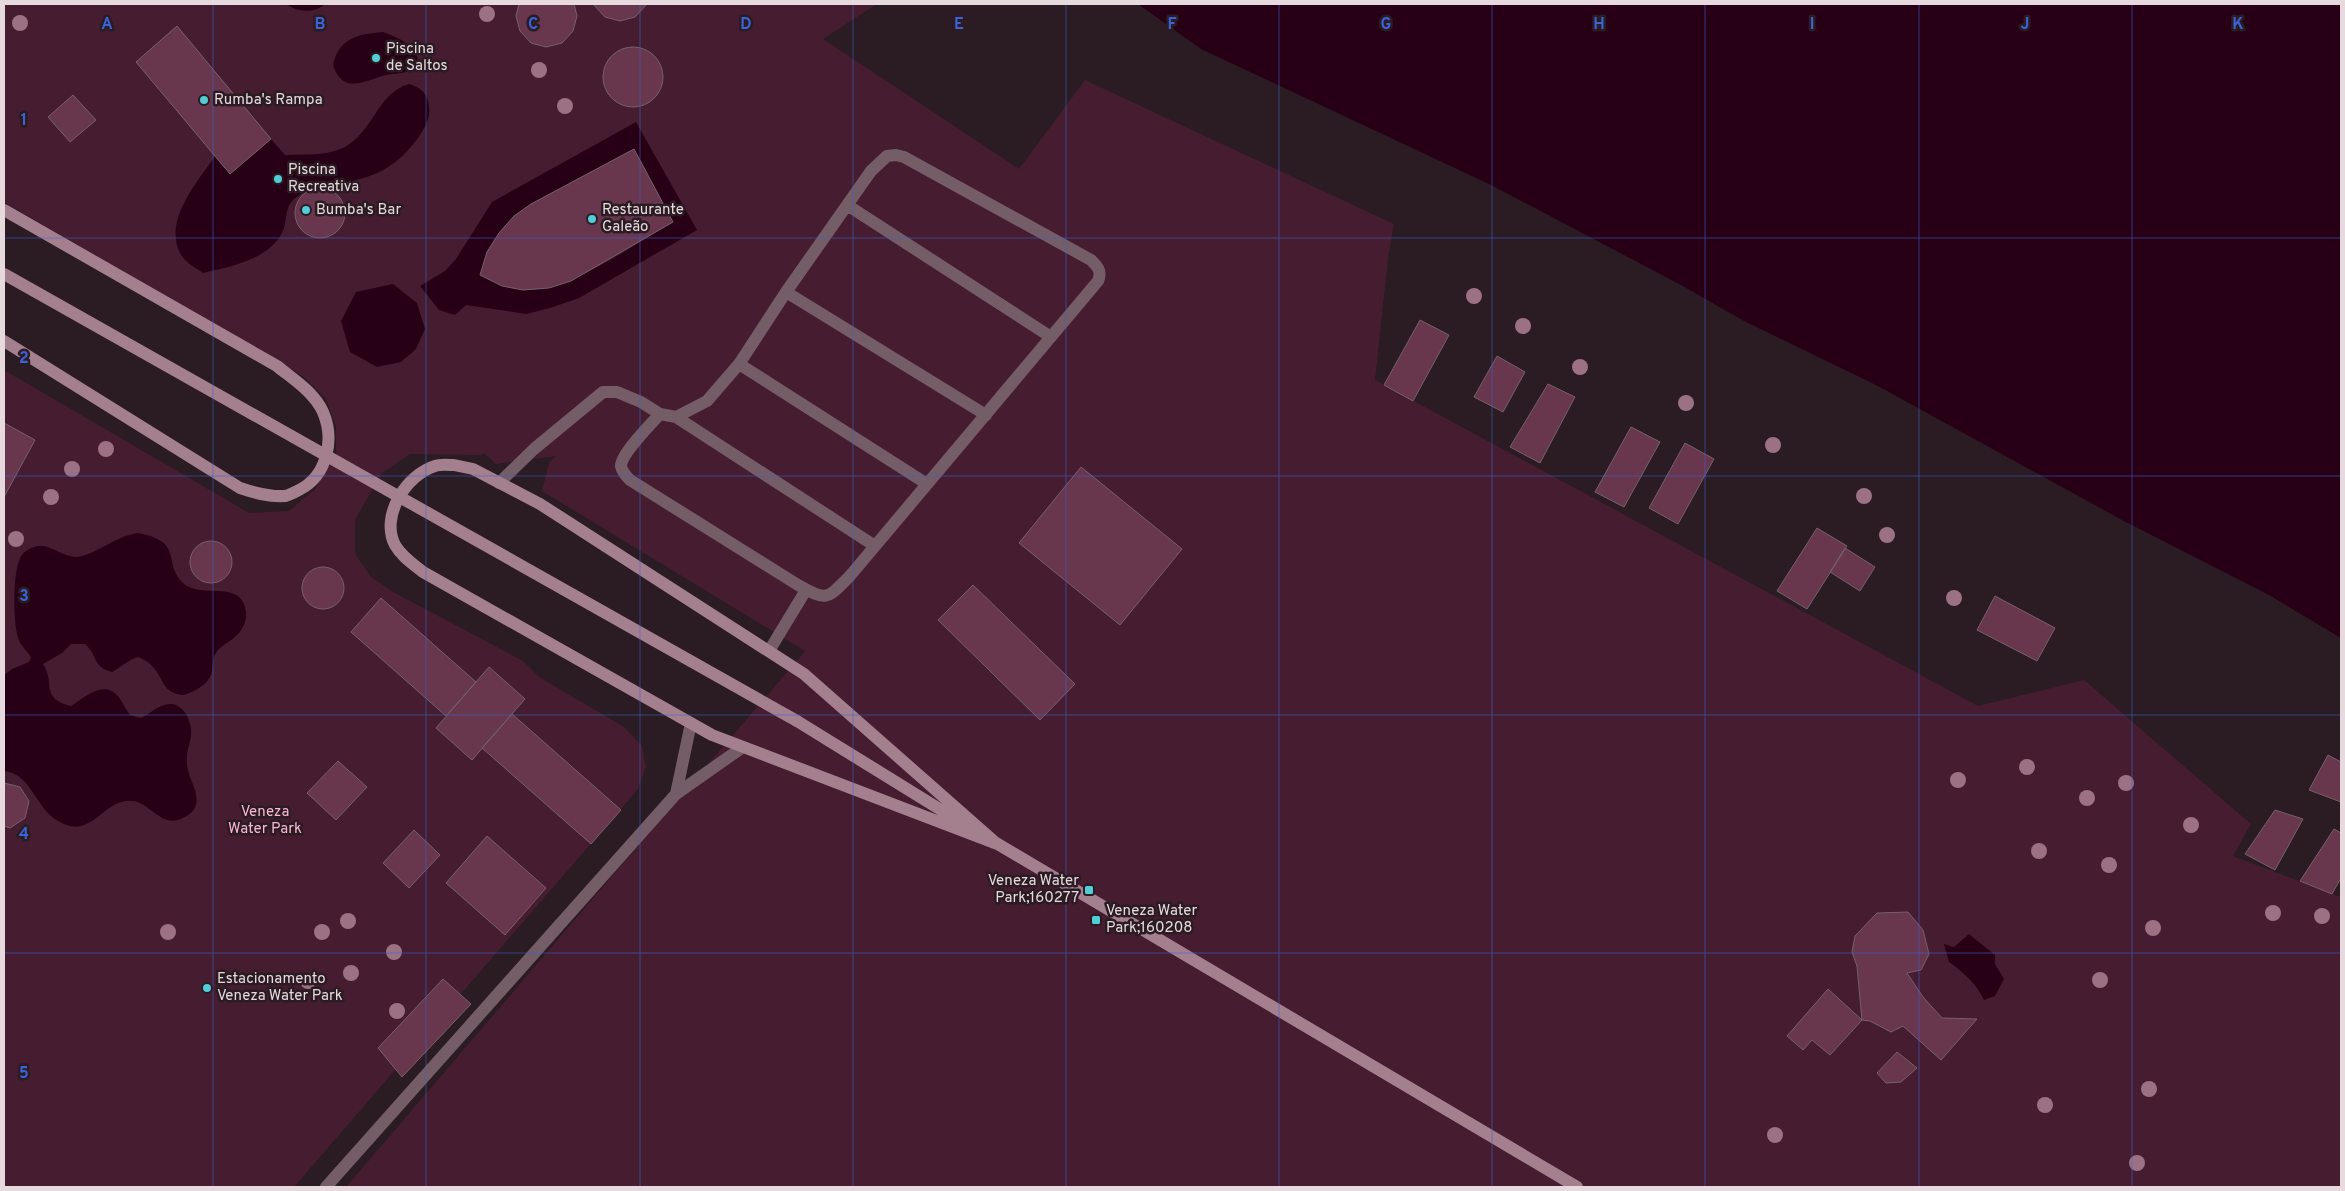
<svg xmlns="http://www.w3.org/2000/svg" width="2345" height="1191" viewBox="0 0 2345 1191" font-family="Overpass,sans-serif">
  <rect width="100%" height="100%" fill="#2b1b22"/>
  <path fill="#461d30" d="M 4,4 L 877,4 L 823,39 L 1019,169 L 1085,80 L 1394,224 L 1388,259 L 1375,380 L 1978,706 L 2084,680 L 2251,824 L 2233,856 L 2341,897 L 2341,1187 L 346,1187 L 805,651 L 542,491 L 549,463 L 556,456 L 496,464 L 484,453 L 482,455 L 410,454 L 381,474 L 355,520 L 355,554 L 371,577 L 395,593 L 523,661 L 539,677 L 624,727 L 642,746 L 646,767 L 638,789 L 294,1187 L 4,1187 L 4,370 L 249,513 L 289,511 L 315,489 L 336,454 L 336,427 L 326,399 L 304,377 L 4,202 Z"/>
  <path fill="#280015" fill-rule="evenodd" d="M 286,4 L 325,4 C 314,14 297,12 286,4 Z
    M 1138,4 L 2341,4 L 2341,638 L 2269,595 L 2122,520 L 1876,385 L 1744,321 L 1681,285 L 1491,185 L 1201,49 Z
    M 383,32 C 398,38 413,43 418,59 C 414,76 399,72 386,75 C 366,80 343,96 333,65 C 339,38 358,34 383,32 Z
    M 409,84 C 421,88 428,93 429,107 C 431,118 424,129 418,138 C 395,169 375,177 338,184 C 324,186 310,187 298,196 C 282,207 289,220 282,233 C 268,260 229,267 203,273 C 196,268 186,263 181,255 C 162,221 197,183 215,156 L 230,174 L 271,139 L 285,155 C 304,154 326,156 343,148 C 374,132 377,93 409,84 Z
    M 636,122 L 697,230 L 579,298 L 550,308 L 526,314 L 466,305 L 455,315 L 439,310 L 420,286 L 445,271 L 456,259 L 492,202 ZM 634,149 L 673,222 C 633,245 569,292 523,290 C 507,289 494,282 480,275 L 487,252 L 499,233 L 514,216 L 531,204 Z
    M 393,284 L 417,303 L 425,329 L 416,349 L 401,362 L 377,367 L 350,352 L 341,321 L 356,292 Z
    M 138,533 C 185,542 162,562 183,583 C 201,600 242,578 246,612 C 247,620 243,630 236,636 C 231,641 224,644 218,650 C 211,658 214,666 211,675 C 207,685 194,692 184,695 C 162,694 164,678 152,666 C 149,662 143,659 138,657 C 128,660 121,667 112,672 C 92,667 98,655 85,644 L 71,644 L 62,653 L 43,664 C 56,683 39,698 71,706 C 84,698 102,680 117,695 C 122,700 125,709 130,715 L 141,718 C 150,714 160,703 171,704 C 177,704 183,709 186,714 C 198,737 185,743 187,765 C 189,784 210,805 183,818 C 159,830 149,797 126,801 C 101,804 90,840 58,821 C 35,808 32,774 4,771 L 4,675 L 12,669 L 29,662 L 31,657 C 27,651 20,645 18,638 C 13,623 12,568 22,555 C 25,550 33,547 38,546 C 53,544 65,561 82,556 C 103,550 114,537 138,533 Z
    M 1969,934 L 1995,955 L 1995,964 L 2004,979 L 1995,996 L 1984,1000 C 1976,983 1964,973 1949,962 L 1944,944 L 1954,947 Z"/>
  <path fill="#68374d" stroke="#756169" d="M 519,4 L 574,4 L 577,16 L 573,31 L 562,43 L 546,47 L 531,43 L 520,31 L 516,16 Z
    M 593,4 L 647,4 L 635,17 L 620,21 L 605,17 Z
    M 177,26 L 271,139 L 230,174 L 136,62 Z
    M603 77a30 30 0 1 1 60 0a30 30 0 1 1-60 0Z
    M 73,95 L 96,120 L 70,142 L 48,117 Z
    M 634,149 L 673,222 L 571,281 L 549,288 L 523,290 L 502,286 L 480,275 L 487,252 L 499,233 L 514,216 L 531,204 Z
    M295 213a25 25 0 1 1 50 0a25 25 0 1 1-50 0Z
    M 1420,320 L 1449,335 L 1413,401 L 1384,385 Z
    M 1497,356 L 1525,372 L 1503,412 L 1474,397 Z
    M 1548,384 L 1575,397 L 1540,463 L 1510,447 Z
    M 4,423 L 35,440 L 4,497 Z
    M 1631,427 L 1660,442 L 1624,507 L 1595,492 Z
    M 1685,443 L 1714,459 L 1678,524 L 1649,508 Z
    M 1081,467 L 1182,549 L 1120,625 L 1019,543 Z
    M 1817,528 L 1847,546 L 1807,609 L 1777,591 Z
    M190 562a21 21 0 1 1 42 0a21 21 0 1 1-42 0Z
    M 1845,548 L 1875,567 L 1860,591 L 1830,572 Z
    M302 588a21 21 0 1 1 42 0a21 21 0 1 1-42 0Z
    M 973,585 L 1075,684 L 1040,720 L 938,620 Z
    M 1995,596 L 2055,628 L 2037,661 L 1977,630 Z
    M 381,598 L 476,682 L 446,716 L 351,632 Z
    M 489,667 L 525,699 L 472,760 L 436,728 Z
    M 512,714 L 621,810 L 591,844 L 482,748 Z
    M 2328,755 L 2341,762 L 2341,802 L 2309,790 Z
    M 338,761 L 367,787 L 336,820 L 307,793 Z
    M 4,783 L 20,787 L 29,801 L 25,818 L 10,828 L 4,826 Z
    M 2275,810 L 2303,819 L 2275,870 L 2245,854 Z
    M 2334,829 L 2341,833 L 2341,878 L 2332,894 L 2300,881 Z
    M 414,830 L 440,855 L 409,888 L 383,863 Z
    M 487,836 L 546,888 L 505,935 L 446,883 Z
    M 1908,912 L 1923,930 L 1929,954 L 1921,970 L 1907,973 L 1923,997 L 1942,1018 L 1977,1019 L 1941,1060 L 1903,1026 L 1891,1032 L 1870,1021 L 1862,1020 L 1857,966 L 1852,952 L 1855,936 L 1877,913 Z
    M 443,979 L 471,1004 L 402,1077 L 378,1048 Z
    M 1828,989 L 1862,1020 L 1830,1055 L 1812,1040 L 1803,1050 L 1787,1036 Z
    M 1897,1052 L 1917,1068 L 1901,1082 L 1886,1083 L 1877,1073 Z"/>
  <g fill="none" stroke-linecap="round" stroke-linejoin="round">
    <path stroke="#745d66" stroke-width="12" d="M 847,205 L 1051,337
      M 786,292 L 986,415
      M 739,364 L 927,484
      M 676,417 L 875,546
      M 499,483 L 534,449 L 603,392 L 617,392 L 641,402 L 660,414 L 676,417 L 707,401 L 739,364 L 786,292 L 871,171 L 887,156 L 896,155 L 904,157 L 1091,260 C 1098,267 1102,271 1098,281 L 849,577 C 826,600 827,601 798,585 L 630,480 C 626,476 622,472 621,466 C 621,454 651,424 660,414
      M 676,794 L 691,723
      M 326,1187 L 676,794 L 743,747"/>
    <path stroke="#745d66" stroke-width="12" d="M 769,651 L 806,590"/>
    <path stroke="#a47f8e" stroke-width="12" d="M 4,210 L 277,366 C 294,380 314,392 323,412 C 335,440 327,476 299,490 C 295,492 290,495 285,496 C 269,497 255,493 240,488 L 4,341
      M 454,465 L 473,469 L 540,504 L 804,674 L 997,844 L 712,735 L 423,572 C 413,564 402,557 395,545 C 380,516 406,475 435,466 C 440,464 448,465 454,465 Z
      M 797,721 L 967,826
      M 991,840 L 1577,1187"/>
    <path stroke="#a47f8e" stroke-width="12" d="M 4,274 L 797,721"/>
  </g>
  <g fill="#9d7184">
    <circle cx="487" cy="14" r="8"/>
    <circle cx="20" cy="23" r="8"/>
    <circle cx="539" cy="70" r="8"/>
    <circle cx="565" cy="106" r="8"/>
    <circle cx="1474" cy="296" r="8"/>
    <circle cx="1523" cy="326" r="8"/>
    <circle cx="1580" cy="367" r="8"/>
    <circle cx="1686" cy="403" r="8"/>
    <circle cx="1773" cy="445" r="8"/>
    <circle cx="106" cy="449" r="8"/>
    <circle cx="72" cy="469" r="8"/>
    <circle cx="1864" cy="496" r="8"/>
    <circle cx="51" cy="497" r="8"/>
    <circle cx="1887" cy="535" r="8"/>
    <circle cx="16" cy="539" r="8"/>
    <circle cx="1954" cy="598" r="8"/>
    <circle cx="2027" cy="767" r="8"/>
    <circle cx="1958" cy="780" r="8"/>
    <circle cx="2126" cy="783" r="8"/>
    <circle cx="2087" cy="798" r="8"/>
    <circle cx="2191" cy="825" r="8"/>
    <circle cx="2039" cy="851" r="8"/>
    <circle cx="2109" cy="865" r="8"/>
    <circle cx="2273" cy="913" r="8"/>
    <circle cx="2322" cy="916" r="8"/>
    <circle cx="348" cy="921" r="8"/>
    <circle cx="2153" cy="928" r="8"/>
    <circle cx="168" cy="932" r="8"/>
    <circle cx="322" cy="932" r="8"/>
    <circle cx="394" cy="952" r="8"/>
    <circle cx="351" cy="973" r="8"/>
    <circle cx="2100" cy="980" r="8"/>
    <circle cx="308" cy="981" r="8"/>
    <circle cx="397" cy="1011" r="8"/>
    <circle cx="2149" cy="1089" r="8"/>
    <circle cx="2045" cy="1105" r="8"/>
    <circle cx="1775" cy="1135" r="8"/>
    <circle cx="2137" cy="1163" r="8"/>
  </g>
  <path fill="none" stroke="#3b63d9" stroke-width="1" stroke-opacity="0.55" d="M 213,4 L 213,1187M 426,4 L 426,1187M 640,4 L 640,1187M 853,4 L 853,1187M 1066,4 L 1066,1187M 1279,4 L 1279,1187M 1492,4 L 1492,1187M 1705,4 L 1705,1187M 1919,4 L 1919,1187M 2132,4 L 2132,1187M 4,238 L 2341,238M 4,476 L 2341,476M 4,715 L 2341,715M 4,953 L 2341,953"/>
  <g fill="#52ccd5" stroke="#2b1b22" stroke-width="2">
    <circle cx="376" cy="58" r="5"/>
    <circle cx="204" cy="100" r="5"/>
    <circle cx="278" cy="179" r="5"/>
    <circle cx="306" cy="210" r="5"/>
    <circle cx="592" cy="219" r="5"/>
    <rect x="1084" y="885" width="10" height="10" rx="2.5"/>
    <rect x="1091" y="915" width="10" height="10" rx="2.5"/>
    <circle cx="207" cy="988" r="5"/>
  </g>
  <g text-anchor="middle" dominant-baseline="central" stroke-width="5" stroke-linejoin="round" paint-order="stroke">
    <g font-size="15" fill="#e6dade" stroke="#2b1b22" text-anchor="start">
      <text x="386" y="49">Piscina<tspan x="386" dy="17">de Saltos</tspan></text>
      <text x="214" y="100">Rumba's Rampa</text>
      <text x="288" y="170">Piscina<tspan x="288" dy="17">Recreativa</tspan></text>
      <text x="316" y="210">Bumba's Bar</text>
      <text x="602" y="210">Restaurante<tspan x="602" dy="17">Galeão</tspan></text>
      <text x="1079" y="881" text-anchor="end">Veneza Water<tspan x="1079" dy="17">Park;160277</tspan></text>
      <text x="1106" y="911">Veneza Water<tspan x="1106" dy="17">Park;160208</tspan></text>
      <text x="217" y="979">Estacionamento<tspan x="217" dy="17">Veneza Water Park</tspan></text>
    </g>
    <g font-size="15" fill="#fbb8d4" stroke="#2b1b22">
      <text x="265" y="812">Veneza<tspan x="265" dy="17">Water Park</tspan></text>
    </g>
  </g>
  <g font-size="16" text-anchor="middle" font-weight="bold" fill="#3b63d9" stroke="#2b1b22" stroke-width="5" stroke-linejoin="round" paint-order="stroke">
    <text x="107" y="29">A</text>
    <text x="320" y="29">B</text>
    <text x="533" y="29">C</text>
    <text x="746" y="29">D</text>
    <text x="959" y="29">E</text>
    <text x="1172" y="29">F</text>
    <text x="1386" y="29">G</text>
    <text x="1599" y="29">H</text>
    <text x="1812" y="29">I</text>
    <text x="2025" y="29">J</text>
    <text x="2238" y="29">K</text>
    <text x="24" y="125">1</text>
    <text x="24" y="363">2</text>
    <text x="24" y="601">3</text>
    <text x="24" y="839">4</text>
    <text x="24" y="1078">5</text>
  </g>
  <rect width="2345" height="1191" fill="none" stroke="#e6dade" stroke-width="10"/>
</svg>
